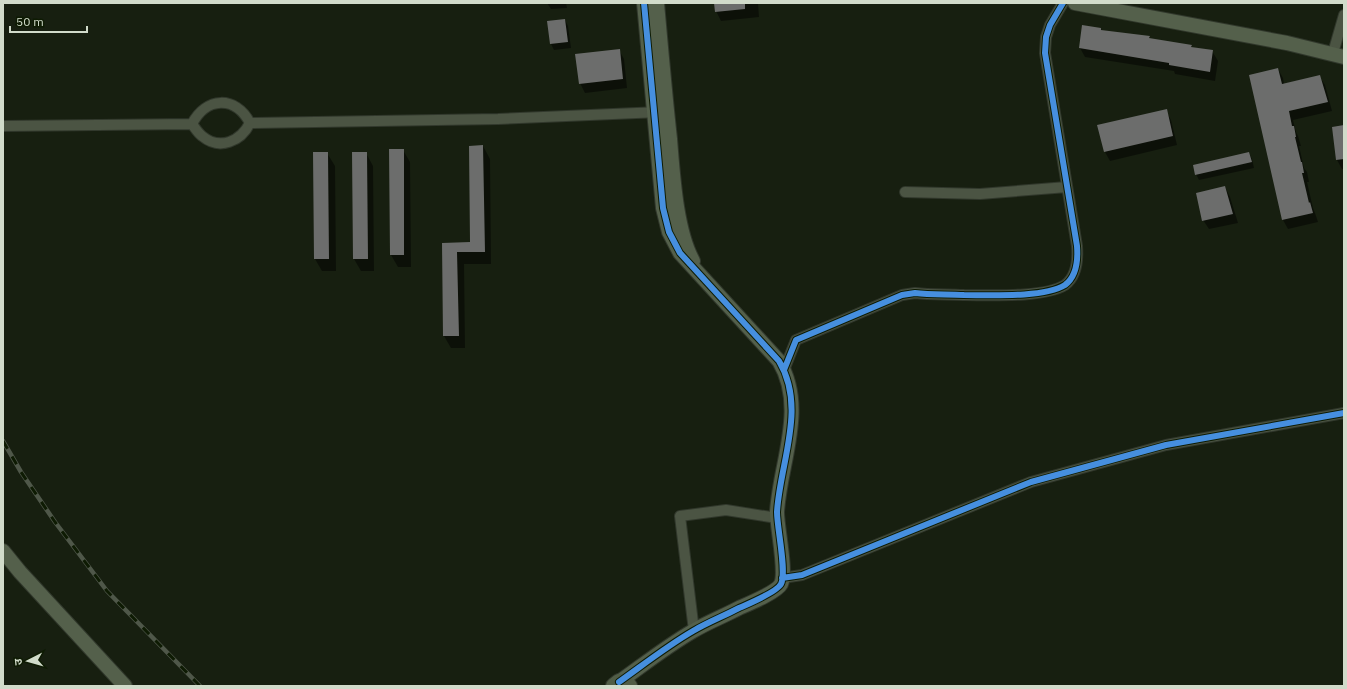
<svg xmlns="http://www.w3.org/2000/svg" width="1347" height="689" viewBox="0 0 1347 689" font-family="'IBM Plex Sans','Noto Sans Devanagari',sans-serif">
  <rect width="100%" height="100%" fill="#171f10"/>
  <path fill="#0007" d="M 547,3 L 566,3 L 567,8 L 551,9 Z
    M 715,3 L 758,3 L 759,17 L 721,21 L 716,11 Z
    M 565,20 L 568,26 L 571,48 L 554,50 L 551,44 Z
    M 1101,29 L 1102,31 L 1149,37 L 1150,39 L 1191,46 L 1192,48 L 1212,51 L 1218,61 L 1215,81 L 1175,74 L 1174,71 L 1085,57 L 1080,48 Z
    M 619,50 L 624,59 L 627,88 L 585,93 L 580,83 Z
    M 1278,69 L 1283,78 L 1284,84 L 1319,76 L 1325,85 L 1332,111 L 1293,120 L 1296,132 L 1298,136 L 1301,146 L 1299,146 L 1304,168 L 1307,172 L 1309,182 L 1307,182 L 1313,208 L 1315,213 L 1318,222 L 1288,229 L 1283,220 L 1250,76 Z
    M 1166,111 L 1171,120 L 1177,145 L 1110,161 L 1105,152 Z
    M 1344,126 L 1344,169 L 1342,169 L 1337,160 L 1333,127 Z
    M 483,146 L 490,159 L 491,264 L 464,264 L 465,348 L 451,348 L 444,336 L 443,244 L 471,243 Z
    M 403,150 L 410,162 L 411,267 L 398,267 L 391,255 Z
    M 327,153 L 335,166 L 336,271 L 322,271 L 315,259 Z
    M 366,153 L 373,166 L 374,271 L 361,271 L 354,259 Z
    M 1249,153 L 1252,159 L 1254,168 L 1199,180 L 1196,174 Z
    M 1225,187 L 1230,197 L 1238,223 L 1209,229 L 1203,220 Z"/>
  <path fill="#6c6d6c" d="M 714,3 L 745,3 L 745,9 L 715,12 Z
    M 565,19 L 568,42 L 550,44 L 547,21 Z
    M 1082,25 L 1101,28 L 1101,30 L 1150,36 L 1149,38 L 1192,45 L 1191,47 L 1213,50 L 1210,72 L 1169,65 L 1169,63 L 1079,48 Z
    M 620,49 L 623,79 L 579,84 L 575,54 Z
    M 1278,68 L 1282,84 L 1320,75 L 1328,102 L 1289,111 L 1292,126 L 1294,126 L 1296,137 L 1295,137 L 1301,162 L 1302,162 L 1304,173 L 1302,173 L 1309,203 L 1310,202 L 1313,213 L 1282,220 L 1249,75 Z
    M 1167,109 L 1173,136 L 1104,152 L 1097,125 Z
    M 1344,125 L 1344,159 L 1336,160 L 1332,127 Z
    M 483,145 L 485,252 L 457,252 L 459,336 L 443,336 L 442,243 L 470,242 L 469,146 Z
    M 389,149 L 404,149 L 404,255 L 390,255 Z
    M 313,152 L 328,152 L 329,259 L 314,259 Z
    M 352,152 L 367,152 L 368,259 L 353,259 Z
    M 1249,152 L 1252,162 L 1195,175 L 1193,165 Z
    M 1225,186 L 1233,214 L 1202,221 L 1196,193 Z"/>
  <g fill="none" stroke-linecap="round" stroke-linejoin="round">
    <defs>
      <path id="street" d="M 1333,53 L 1344,15
        M 192,124 C 206,97 235,95 250,123 L 498,119 L 660,112
        M 3,126 L 192,124 C 195,128 198,133 202,136 C 220,151 241,141 250,123
        M 905,192 L 980,194 L 1067,187
        M 784,370 L 796,340 L 902,295 L 915,293 C 931,295 948,294 964,295 C 989,295 1044,298 1065,285 C 1077,276 1078,259 1077,246 L 1045,53 L 1046,37 L 1050,25 L 1063,3
        M 782,578 L 802,575 L 1031,482 L 1166,445 L 1344,413
        M 694,631 L 680,516 L 726,510 L 777,518"/>
      <path id="secondary" d="M 657,3 C 661,48 665,94 670,139 C 673,175 676,230 693,261
        M 1075,3 L 1287,43 L 1344,57
        M 3,551 L 20,572 L 125,686
        M 619,682 C 643,665 667,646 693,631 C 708,622 724,616 739,608 C 748,604 777,592 781,584 C 787,572 777,528 777,512 C 780,462 807,408 779,361 L 680,253 L 669,232 L 663,208 L 644,3"/>
      <path id="primary" d="M 614,686 L 619,682 L 629,686"/>
    </defs>
    <use href="#street" stroke="#31382c" stroke-width="12"/>
    <use href="#secondary" stroke="#31382c" stroke-width="16"/>
    <use href="#primary" stroke="#31382c" stroke-width="18"/>
    <use href="#street" stroke="#4b5443" stroke-width="10"/>
    <use href="#secondary" stroke="#54604b" stroke-width="14"/>
    <use href="#primary" stroke="#515d46" stroke-width="16"/>
    <defs>
      <path id="rail" d="M 3,441 L 21,472 L 55,522 L 107,591 L 200,686"/>
    </defs>
    <use href="#rail" stroke="#4f5749" stroke-width="4.5"/>
    <use href="#rail" stroke="#0e1b03" stroke-width="3" stroke-dasharray="9" stroke-linecap="butt"/>
    <defs>
      <path id="cycleway" d="M 784,370 L 796,340 L 902,295 L 915,293 C 931,295 948,294 964,295 C 989,295 1044,298 1065,285 C 1077,276 1078,259 1077,246 L 1045,53 L 1046,37 L 1050,25 L 1063,3
        M 782,578 L 802,575 L 1031,482 L 1166,445 L 1344,413
        M 619,682 C 643,665 667,646 693,631 C 708,622 724,616 739,608 C 748,604 777,592 781,584 C 787,572 777,528 777,512 C 780,462 807,408 779,361 L 680,253 L 669,232 L 663,208 L 644,3"/>
    </defs>
    <use href="#cycleway" stroke="#0e1b03" stroke-width="8"/>
    <use href="#cycleway" stroke="#468fdf" stroke-width="6"/>
  </g>
  <rect width="1347" height="689" fill="none" stroke="#d1dbca" stroke-width="8"/>
  <g transform="translate(28 661) rotate(264)" stroke="#0e1b03" stroke-width="3" paint-order="stroke">
  <path d="M0-3L7 15L0 10L-7 15Z" fill="#d1dbca"/>
  <text y="-6" font-size="11" font-weight="bold" text-anchor="middle" fill="#d1dbca">उ</text>
  </g>
  <path d="M10 26v6h77v-6" fill="none" stroke="#d1dbca" stroke-width="2"/>
  <text x="16" y="26" font-size="12" fill="#d1dbca" stroke="#0e1b03" stroke-width="3" paint-order="stroke">50 m</text>
</svg>
